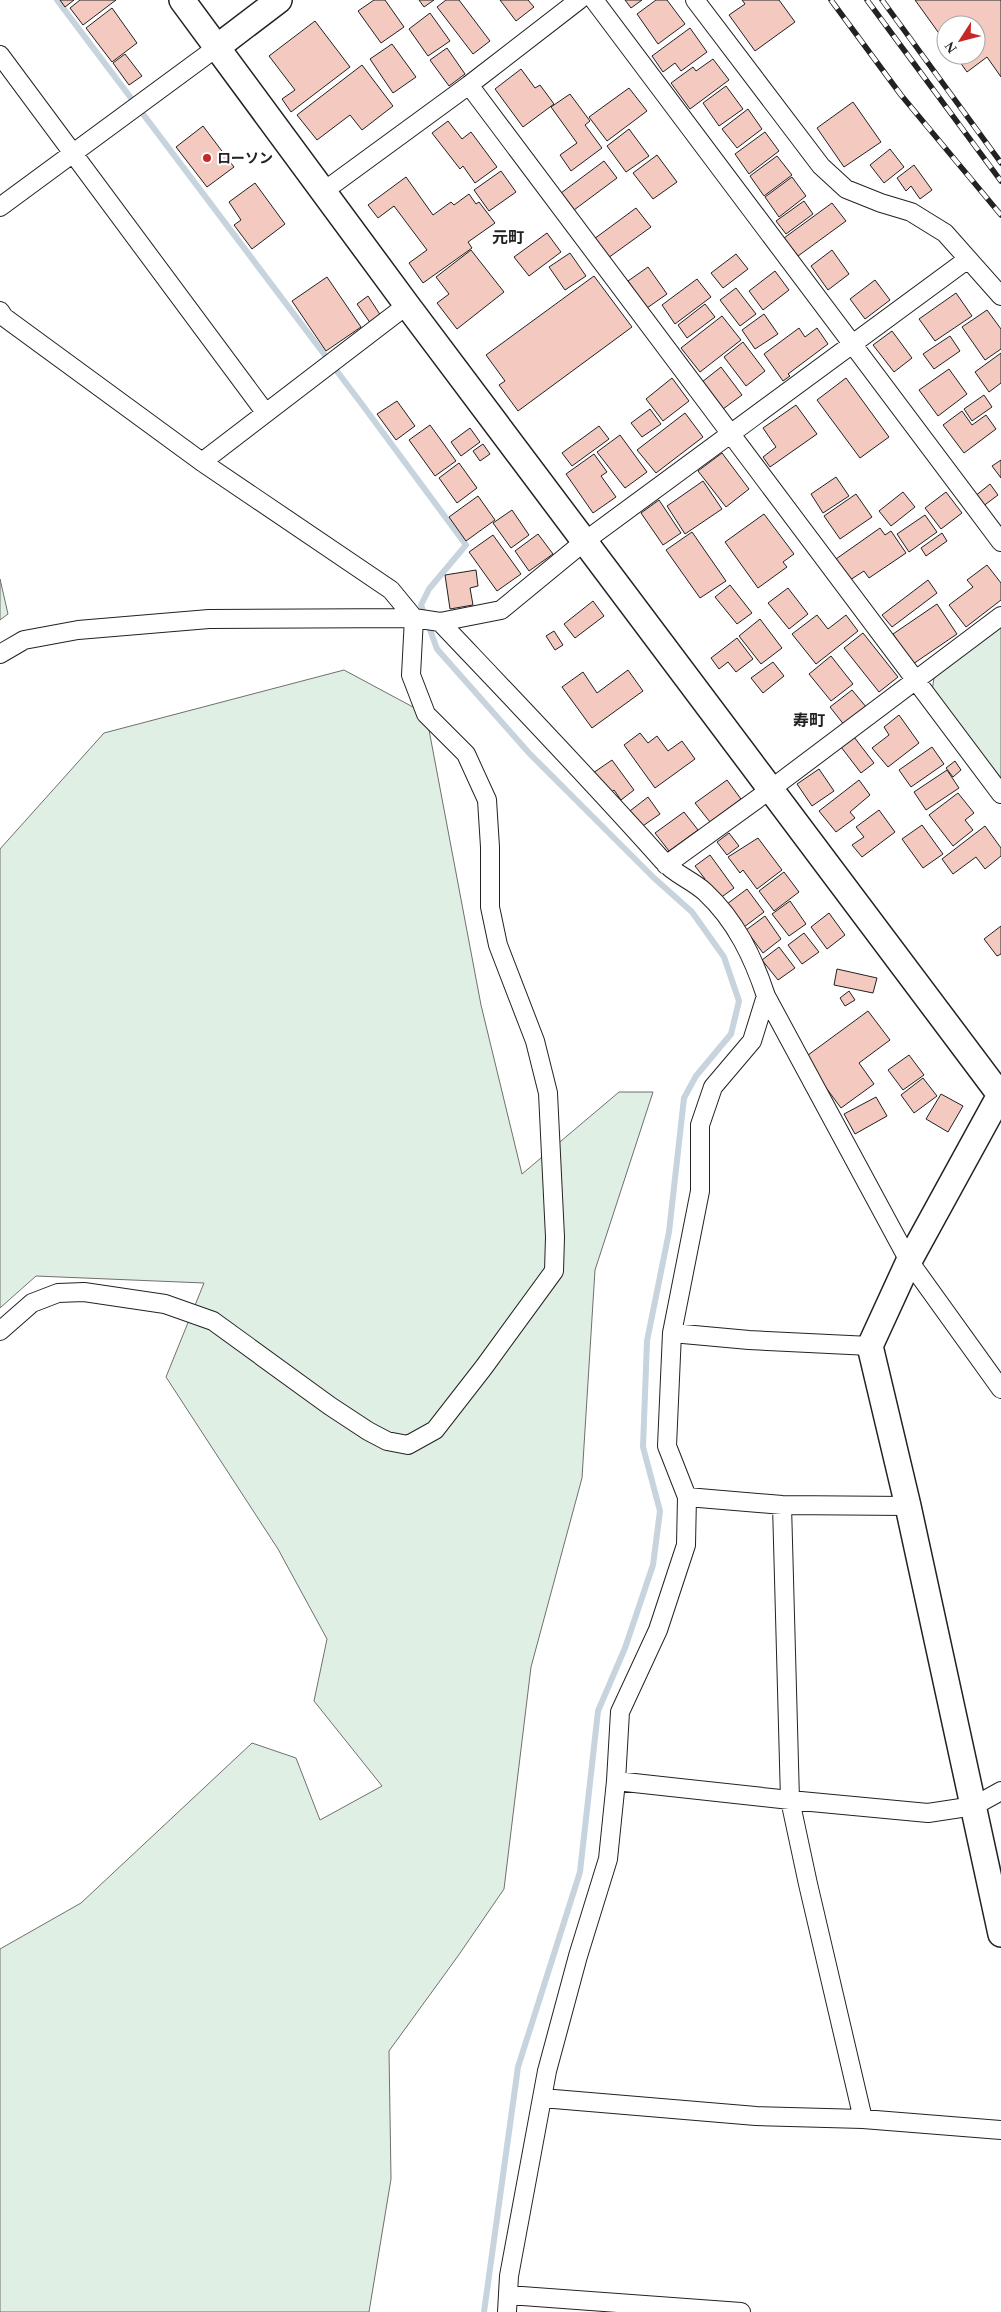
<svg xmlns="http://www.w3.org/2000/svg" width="1001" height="2312" viewBox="0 0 1001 2312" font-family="'Times New Roman','Noto Sans JP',serif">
  <rect width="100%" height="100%" fill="#fff"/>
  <path fill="#e0efe3" stroke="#6f6f6f" d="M 0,579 L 8,614 L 0,620 Z
    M 1001,626 L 1001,781 L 932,691 L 934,678 Z
    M 344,670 L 426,714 L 481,1005 L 522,1174 L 619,1092 L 653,1092 L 595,1270 L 582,1478 L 531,1667 L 504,1889 L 458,1956 L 389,2051 L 391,2179 L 369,2312 L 0,2312 L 0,1949 L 81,1903 L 252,1743 L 296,1758 L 320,1820 L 382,1786 L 314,1701 L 327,1639 L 278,1549 L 166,1377 L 204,1283 L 36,1276 L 0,1308 L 0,849 L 104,733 Z"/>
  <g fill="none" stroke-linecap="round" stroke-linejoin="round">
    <path stroke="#c7d3dd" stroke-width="6" d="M 57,0 L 361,403 L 466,545 L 429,589 L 421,605 L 437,649 L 529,753 L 653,877 L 692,912 L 724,957 L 739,1001 L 731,1034 L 696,1076 L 684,1098 L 669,1232 L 647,1341 L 643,1447 L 660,1511 L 653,1565 L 625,1648 L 598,1711 L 580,1872 L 518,2067 L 484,2312"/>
  </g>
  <path fill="#f3c9c0" stroke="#222" d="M 60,0 L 74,0 L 65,7 Z
    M 80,0 L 116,0 L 83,25 L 70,8 Z
    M 374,0 L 385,0 L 404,27 L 381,43 L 358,11 Z
    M 419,0 L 434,0 L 424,7 Z
    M 446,0 L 459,0 L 490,41 L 473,54 L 437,7 Z
    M 500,0 L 528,0 L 534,7 L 516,21 Z
    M 625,0 L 642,0 L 631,8 Z
    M 656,0 L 667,0 L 685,24 L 658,44 L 637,14 Z
    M 742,0 L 779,0 L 795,22 L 755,51 L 729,15 L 745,4 Z
    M 915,0 L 1001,0 L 1001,77 L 987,57 L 967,72 L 955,55 L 976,55 L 976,25 L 946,25 L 946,43 Z
    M 112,8 L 137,43 L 112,62 L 86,28 Z
    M 430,13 L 450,41 L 428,56 L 409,29 Z
    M 315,21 L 350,67 L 291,112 L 282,99 L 295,90 L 269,56 Z
    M 690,28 L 707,52 L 681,71 L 675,63 L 663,72 L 652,56 Z
    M 392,44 L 416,77 L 393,93 L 370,59 Z
    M 447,48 L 465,74 L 449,86 L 430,60 Z
    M 125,54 L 142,76 L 129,85 L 113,63 Z
    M 713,59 L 729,80 L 690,109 L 671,83 L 693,67 L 696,71 Z
    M 362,65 L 393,106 L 362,130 L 350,115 L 317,140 L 297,115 Z
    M 521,69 L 535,88 L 540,85 L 554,104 L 523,127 L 495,89 Z
    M 726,86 L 743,109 L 719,126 L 703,103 Z
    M 629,88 L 647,111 L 607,141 L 589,117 Z
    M 570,94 L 590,121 L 585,125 L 602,148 L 571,171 L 560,155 L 577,143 L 551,107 Z
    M 853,102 L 881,142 L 844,167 L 817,128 Z
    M 748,109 L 762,129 L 737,148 L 722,129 Z
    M 448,121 L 462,139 L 471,132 L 497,167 L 475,183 L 463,166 L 460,169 L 432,133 Z
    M 203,126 L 234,167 L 207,187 L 176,147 Z
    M 629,129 L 649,156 L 626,172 L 607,146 Z
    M 765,132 L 779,151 L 749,174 L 735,154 Z
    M 890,149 L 904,167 L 884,183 L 870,165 Z
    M 657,155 L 677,182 L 653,199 L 633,173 Z
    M 777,156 L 792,175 L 764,196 L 750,176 Z
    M 604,161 L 617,178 L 574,210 L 561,193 Z
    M 914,165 L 932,190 L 920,199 L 911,186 L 906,191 L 897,178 Z
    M 501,171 L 516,192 L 489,211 L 474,190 Z
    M 406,177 L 433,215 L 451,202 L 454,205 L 469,194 L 476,204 L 479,202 L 495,223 L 468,242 L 472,248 L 423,283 L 409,263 L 427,250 L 394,206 L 378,218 L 368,205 Z
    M 792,177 L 806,196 L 779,217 L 765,197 Z
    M 255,183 L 285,224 L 252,249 L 234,225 L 241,220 L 229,202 Z
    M 804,201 L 813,214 L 786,234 L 776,221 Z
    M 832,203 L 846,221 L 798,256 L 784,238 Z
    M 636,208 L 651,227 L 608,258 L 594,239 Z
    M 547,233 L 561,252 L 529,276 L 514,257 Z
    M 471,250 L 504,292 L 457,329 L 437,303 L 449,294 L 436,277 Z
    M 832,250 L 849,274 L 828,290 L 811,266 Z
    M 570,253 L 586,276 L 565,290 L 549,267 Z
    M 736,254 L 748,269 L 723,288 L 711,273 Z
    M 648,267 L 667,294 L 647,308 L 628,281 Z
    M 775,271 L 789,290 L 763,310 L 749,291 Z
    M 594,276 L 632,327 L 518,411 L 499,385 L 505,381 L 486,355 Z
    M 327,277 L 361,327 L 326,351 L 292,301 Z
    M 697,279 L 711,297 L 675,324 L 662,305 Z
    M 875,280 L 890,300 L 865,319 L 850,299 Z
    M 736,288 L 756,314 L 740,326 L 720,300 Z
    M 956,293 L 972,316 L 935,341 L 919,319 Z
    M 368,296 L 381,316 L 371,324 L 357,304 Z
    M 705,304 L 715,317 L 687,338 L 678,325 Z
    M 987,310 L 1001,329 L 1001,349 L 985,360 L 962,327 Z
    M 764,314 L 778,334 L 755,349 L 742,330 Z
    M 722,316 L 741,340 L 700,372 L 681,348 Z
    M 799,328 L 805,337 L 817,328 L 828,344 L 788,374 L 790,376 L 783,381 L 764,354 Z
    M 892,331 L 912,358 L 894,372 L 873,345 Z
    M 950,336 L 960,351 L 934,369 L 923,354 Z
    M 743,342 L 765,371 L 746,386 L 724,357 Z
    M 1001,353 L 1001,383 L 989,392 L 975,372 Z
    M 721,367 L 742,395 L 723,409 L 702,382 Z
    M 949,369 L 967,394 L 938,416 L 919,390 Z
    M 672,378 L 689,401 L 663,421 L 646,399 Z
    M 846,378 L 889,437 L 860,458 L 817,400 Z
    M 984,395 L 992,407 L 972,421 L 964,409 Z
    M 397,401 L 415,426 L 396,440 L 377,414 Z
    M 796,405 L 817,434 L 770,467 L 763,457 L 776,447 L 763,428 Z
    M 650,409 L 661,424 L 642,437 L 631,423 Z
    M 962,411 L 972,425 L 986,415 L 996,429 L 964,453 L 943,425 Z
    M 685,413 L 703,437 L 656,473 L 637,450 Z
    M 430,425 L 456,461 L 435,476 L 409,440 Z
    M 599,426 L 609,439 L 572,466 L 562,453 Z
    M 470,428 L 480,442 L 461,456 L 451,442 Z
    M 620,435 L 647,472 L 625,488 L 597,452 Z
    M 483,444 L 490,454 L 480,461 L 473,451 Z
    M 722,453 L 749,489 L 726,507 L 698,471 Z
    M 594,454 L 607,472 L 601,476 L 616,497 L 593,513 L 566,474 Z
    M 1001,460 L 1001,478 L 992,466 Z
    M 459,463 L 477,488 L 457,503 L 439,478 Z
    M 836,477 L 849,496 L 823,513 L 811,494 Z
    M 703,481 L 722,509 L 685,534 L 667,506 Z
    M 990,484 L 998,495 L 982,507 L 974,497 Z
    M 903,492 L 915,507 L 891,526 L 879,511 Z
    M 946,492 L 962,513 L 941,529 L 925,508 Z
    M 856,494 L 872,517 L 840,539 L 824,516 Z
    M 478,496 L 495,520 L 466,541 L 449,517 Z
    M 659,500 L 681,533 L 663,545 L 641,513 Z
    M 512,510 L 529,535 L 511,548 L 493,523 Z
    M 764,514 L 794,554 L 783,562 L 787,567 L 758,588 L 725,542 Z
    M 925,515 L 937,532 L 909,552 L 897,534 Z
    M 880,528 L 885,535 L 891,531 L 906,553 L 869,578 L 864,571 L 850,580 L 836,559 Z
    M 692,532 L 726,581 L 700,598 L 666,550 Z
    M 942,533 L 947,541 L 926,556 L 921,548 Z
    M 538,534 L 553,554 L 529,571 L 515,551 Z
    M 493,535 L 521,574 L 497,591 L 469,552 Z
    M 987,565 L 1001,583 L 1001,600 L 966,627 L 949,605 L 973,587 L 967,580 Z
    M 476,570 L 478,586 L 470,588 L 473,605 L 450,609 L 445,575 Z
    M 928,580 L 937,593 L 892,627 L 882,615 Z
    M 730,585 L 752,613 L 737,624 L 715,597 Z
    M 788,588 L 808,614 L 789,629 L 768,603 Z
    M 593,601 L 604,616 L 575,638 L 564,624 Z
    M 937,604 L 957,634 L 913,664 L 893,634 Z
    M 817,615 L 828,629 L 846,615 L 858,631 L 816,664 L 792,634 Z
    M 760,619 L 782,648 L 761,664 L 739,636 Z
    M 554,631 L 563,645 L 555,650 L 546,636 Z
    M 863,633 L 898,677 L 879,692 L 844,648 Z
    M 737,638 L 753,659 L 736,672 L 728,662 L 719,669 L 711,658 Z
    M 831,656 L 853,684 L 831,701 L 809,674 Z
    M 773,662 L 784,676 L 763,693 L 751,678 Z
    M 628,670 L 643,691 L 592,728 L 562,687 L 583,672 L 597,693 Z
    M 852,690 L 867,708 L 845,726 L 830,707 Z
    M 899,715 L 919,743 L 888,767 L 872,748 L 889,735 L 884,727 Z
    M 640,733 L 648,743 L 657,736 L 668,751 L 682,741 L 695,759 L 655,788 L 624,745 Z
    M 854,737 L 874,763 L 861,773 L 841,747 Z
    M 932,747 L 944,764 L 911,787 L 899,770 Z
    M 612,760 L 634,790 L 621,800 L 614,790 L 609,794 L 593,773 Z
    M 955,761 L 961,770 L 953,777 L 946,768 Z
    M 819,769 L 834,791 L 812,806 L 797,784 Z
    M 947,770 L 959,788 L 926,810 L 914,792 Z
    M 727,780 L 741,799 L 710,822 L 695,803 Z
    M 859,780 L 870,795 L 850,812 L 855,818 L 836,832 L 819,811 Z
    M 958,793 L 974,813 L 965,820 L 973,830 L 953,846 L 929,815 Z
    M 648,797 L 660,814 L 637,830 L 626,814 Z
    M 879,810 L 895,832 L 862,857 L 852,845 L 864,837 L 856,827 Z
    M 684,812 L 698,830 L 669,851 L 655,833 Z
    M 922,825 L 943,854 L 923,868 L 902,839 Z
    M 985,826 L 1001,848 L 1001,856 L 985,869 L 976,857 L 953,874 L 942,859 Z
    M 729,833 L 739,846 L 727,855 L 717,842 Z
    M 758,838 L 782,870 L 757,889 L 743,870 L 740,873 L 728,857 Z
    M 710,855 L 734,888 L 712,904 L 698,884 L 705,879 L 695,866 Z
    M 784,872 L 799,892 L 774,911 L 759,891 Z
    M 747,889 L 764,912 L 740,930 L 723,907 Z
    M 790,901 L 806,924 L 789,936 L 772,914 Z
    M 829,913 L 845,935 L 827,949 L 811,927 Z
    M 765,916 L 781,939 L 763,953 L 746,930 Z
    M 1001,926 L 1001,954 L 997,956 L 984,939 Z
    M 804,933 L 819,952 L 802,964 L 788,945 Z
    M 779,947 L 795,968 L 778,980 L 762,960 Z
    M 837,969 L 877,978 L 873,993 L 834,985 Z
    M 849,991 L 855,1000 L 845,1006 L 840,998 Z
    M 868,1011 L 890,1040 L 859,1063 L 874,1084 L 841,1108 L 804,1058 Z
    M 909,1055 L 924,1075 L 903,1090 L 888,1070 Z
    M 923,1078 L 937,1096 L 914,1113 L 901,1095 Z
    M 941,1094 L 963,1106 L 948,1132 L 926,1119 Z
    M 876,1097 L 887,1116 L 855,1134 L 844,1114 Z"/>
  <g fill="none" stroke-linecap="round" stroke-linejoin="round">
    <defs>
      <path id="street" d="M 594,0 L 1001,542
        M 695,0 L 821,166 L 846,189 L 881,203 L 911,212 L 945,233 L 1001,296
        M 0,55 L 265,412
        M 469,85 L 1001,794
        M 324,191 L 469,85 L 579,0
        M 0,207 L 216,48
        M 0,311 L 4,317 L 202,462 L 391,590 L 414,618 L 411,675 L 426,714 L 466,754 L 487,800 L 490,847 L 490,907 L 498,945 L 535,1041 L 548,1093 L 555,1237 L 554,1271 L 484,1367 L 435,1430 L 408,1445 L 387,1441 L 368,1431 L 330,1406 L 213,1321 L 165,1304 L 84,1292 L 58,1293 L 32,1303 L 0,1331
        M 202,462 L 407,305
        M 440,622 C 515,701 590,779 663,861 C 674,874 692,880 705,892 C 736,921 753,957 766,996 L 909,1261 L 1001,1389
        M 0,654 L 24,640 L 78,630 L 209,619 L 414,618 L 440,622 L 501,610 L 585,541 L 968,259
        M 666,865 L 771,789 L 1001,616
        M 672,1333 L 749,1340 L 870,1346
        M 687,1497 L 782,1505 L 908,1506
        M 782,1505 L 790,1800 L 808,1884 L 863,2119
        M 616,1781 L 790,1800 L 928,1813 L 974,1806 L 1001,1791
        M 542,2098 L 756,2116 L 863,2119 L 1001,2130
        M 508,2295 L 741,2312
        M 507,2312 L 509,2276 L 547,2071 L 578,1956 L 608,1859 L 616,1781 L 620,1712 L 658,1630 L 686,1545 L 687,1497 L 667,1446 L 672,1333 L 700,1191 L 700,1125 L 713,1087 L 752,1041 L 766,996"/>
      <path id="secondary" d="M 182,0 L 407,305 L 1001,1096
        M 216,48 L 279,0
        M 1000,1095 L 909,1261 L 870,1346 L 908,1506 L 1001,1934"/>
    </defs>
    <use href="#street" stroke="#222" stroke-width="20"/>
    <use href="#secondary" stroke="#222" stroke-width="28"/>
    <use href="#street" stroke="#fff" stroke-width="18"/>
    <use href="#secondary" stroke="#fff" stroke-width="25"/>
    <defs>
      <path id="rail" d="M 831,0 L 901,95 L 1001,215
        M 867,0 L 1001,181
        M 882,0 L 1001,163"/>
    </defs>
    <use href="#rail" stroke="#222" stroke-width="5.5"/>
    <use href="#rail" stroke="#fff" stroke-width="4" stroke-dasharray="11" stroke-linecap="butt"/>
  </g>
  <circle fill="#c62828" stroke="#fff" stroke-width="2" cx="207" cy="158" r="5"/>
  <g text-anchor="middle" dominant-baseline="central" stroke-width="4" stroke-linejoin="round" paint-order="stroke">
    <g font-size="14" font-weight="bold" fill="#222" stroke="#fff" text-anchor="start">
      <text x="217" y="158">ローソン</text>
    </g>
    <g font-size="16" font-weight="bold" fill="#222" stroke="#fff">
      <text x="508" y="237">元町</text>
      <text x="809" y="720">寿町</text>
    </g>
  </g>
  <g transform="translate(961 40) rotate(234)"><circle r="24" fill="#ffffff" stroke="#a7a7a7"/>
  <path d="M0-4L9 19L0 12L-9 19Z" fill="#c62828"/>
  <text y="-8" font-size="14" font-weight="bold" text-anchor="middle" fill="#222222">N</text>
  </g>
</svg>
